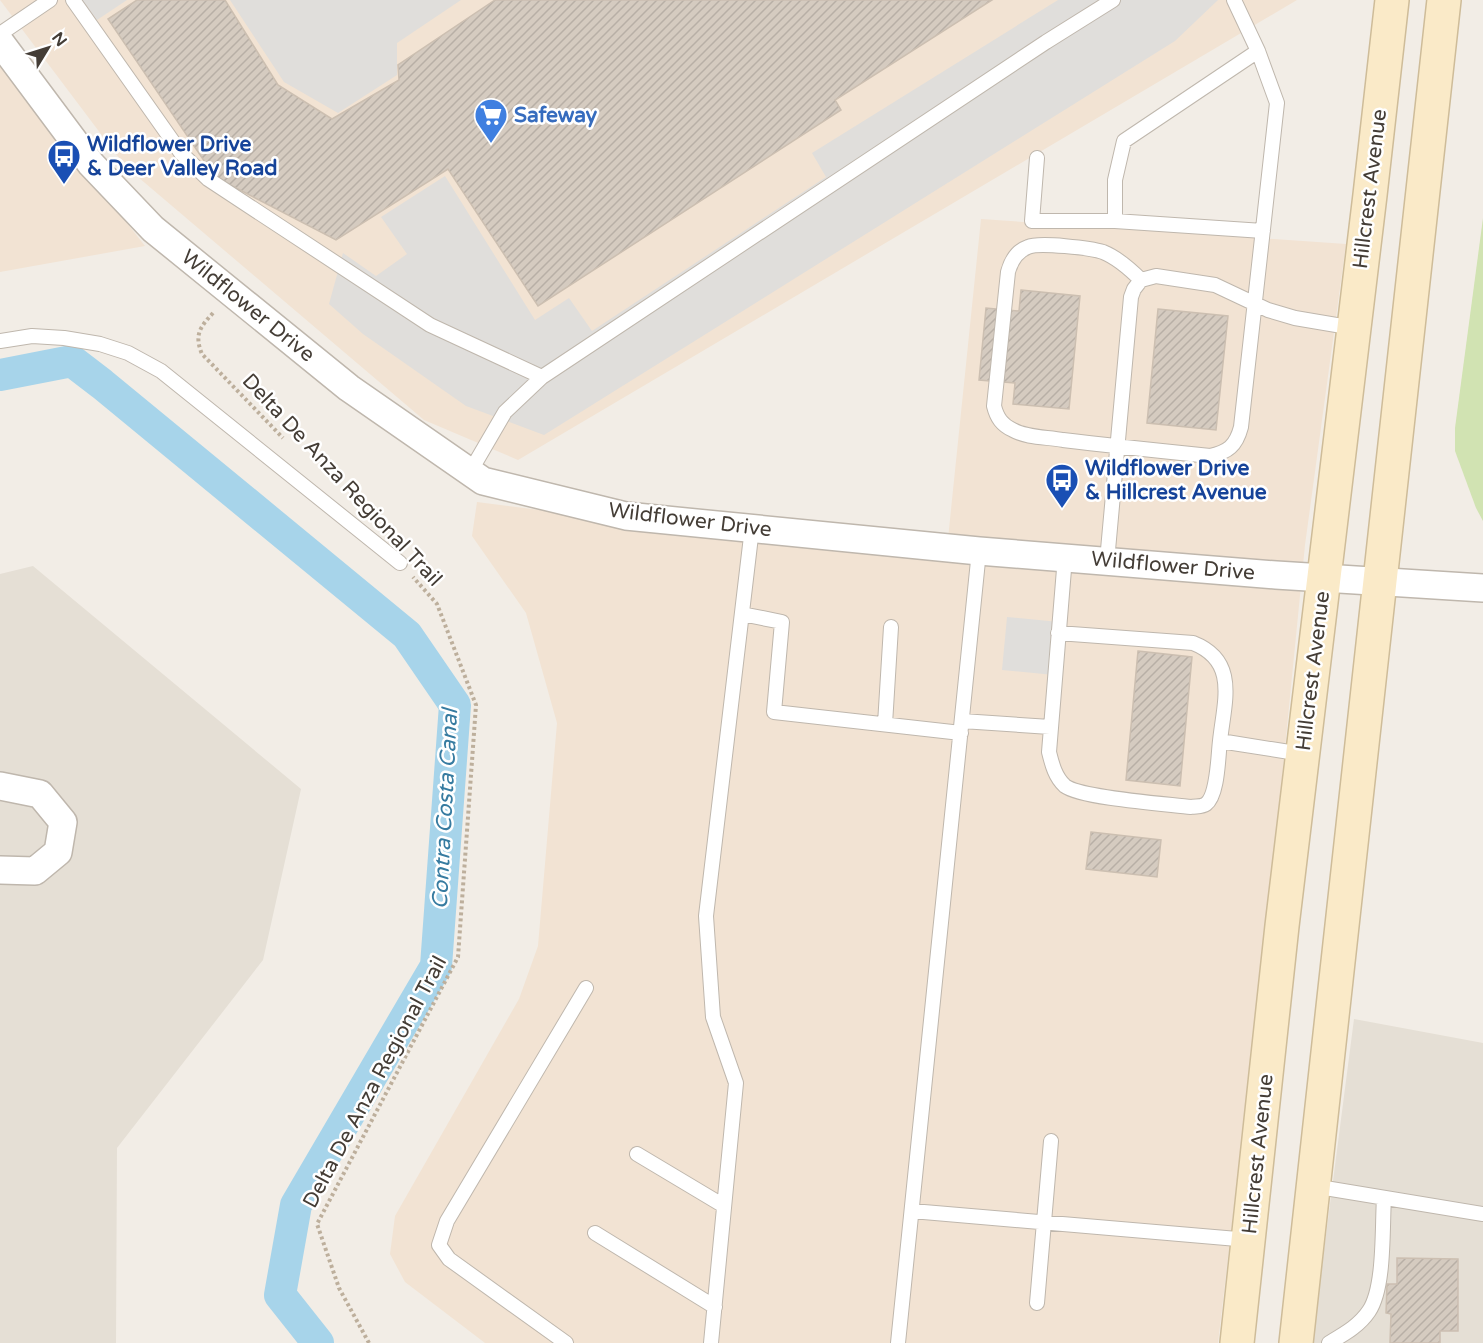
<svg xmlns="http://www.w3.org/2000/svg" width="1483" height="1343" viewBox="0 0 1483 1343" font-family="'Varela Round',sans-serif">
  <defs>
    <pattern id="building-hatch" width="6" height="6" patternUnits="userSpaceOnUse" patternTransform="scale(1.5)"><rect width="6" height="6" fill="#d5cbc0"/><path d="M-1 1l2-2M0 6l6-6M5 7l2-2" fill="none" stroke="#b8afa6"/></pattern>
  </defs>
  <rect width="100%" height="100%" fill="#f2ede6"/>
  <path fill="#e5dfd5" d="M 33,566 L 301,789 L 263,960 L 117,1148 L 116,1343 L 0,1343 L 0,574 Z
    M 1354,1019 L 1483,1043 L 1483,1343 L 1312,1343 Z"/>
  <path fill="#f2e3d3" d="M 0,0 L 1297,0 L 518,460 L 424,420 L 125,166 Z
    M 0,61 L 145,246 L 0,272 Z
    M 981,219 L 1346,244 L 1305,545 L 1271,889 L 1218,1343 L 485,1343 L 405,1282 L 390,1254 L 395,1216 L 519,999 L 538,946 L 557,723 L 526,613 L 472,536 L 477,502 L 768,539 L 946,558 Z"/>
  <path fill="#d1e3b2" d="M 1483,218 L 1483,521 L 1476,508 L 1455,451 L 1455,428 Z"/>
  <path fill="#e0dedb" d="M 82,0 L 127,0 L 97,20 Z
    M 230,0 L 461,0 L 397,43 L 397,75 L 338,113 L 284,82 Z
    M 1058,0 L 1218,0 L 1175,41 L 544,435 L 466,406 L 363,334 L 329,304 L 343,253 L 376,276 L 407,254 L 381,217 L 445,176 L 535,320 L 569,298 L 592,331 L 826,177 L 812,153 Z
    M 1007,617 L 1059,622 L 1054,675 L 1002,670 Z"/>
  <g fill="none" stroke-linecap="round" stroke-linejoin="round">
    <path stroke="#a7d4ea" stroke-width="32" d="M 0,375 L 72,361 L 102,384 L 407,635 L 455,705 L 436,966 L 296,1205 L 280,1295 L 318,1343"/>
  </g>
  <path fill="url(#building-hatch)" stroke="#ccbfb1" stroke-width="1.5" d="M 137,0 L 225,0 L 278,85 L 332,119 L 399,80 L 398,65 L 495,0 L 992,0 L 835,100 L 841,110 L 538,306 L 448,169 L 336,240 L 215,177 L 108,19 Z
    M 1021,290 L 1080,296 L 1069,409 L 1013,404 L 1015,383 L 979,380 L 986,308 L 1019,311 Z
    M 1158,309 L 1228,316 L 1216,430 L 1147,423 Z
    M 1138,651 L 1192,657 L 1180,786 L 1126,780 Z
    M 1091,832 L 1161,840 L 1157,877 L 1086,869 Z
    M 1397,1258 L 1458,1259 L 1458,1331 L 1440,1331 L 1440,1343 L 1390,1343 L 1391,1314 L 1386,1313 L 1387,1284 L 1397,1284 Z"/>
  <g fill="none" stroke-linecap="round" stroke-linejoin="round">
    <defs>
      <path id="lane" d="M 73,0 L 181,153 L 208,179 L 430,325 L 542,377
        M 0,34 L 50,0
        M 1258,51 L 1124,141 L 1115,180 L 1115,221 L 1263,231
        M 1037,158 L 1032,221 L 1115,221
        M 1141,280 C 1130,269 1118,258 1103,252 C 1091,248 1039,242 1028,247 C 1017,251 1011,261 1008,272 L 994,406 C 997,418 1002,425 1013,430 C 1027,438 1048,437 1063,440 C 1112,446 1161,451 1210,456 C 1228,452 1236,446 1241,427 L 1277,103 L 1258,51 L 1234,0
        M 0,341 L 32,336 L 64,338 L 100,344 L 128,353 L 161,371 L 400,563
        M 470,472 L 505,412 L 542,377 L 1046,42 L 1113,0
        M 1065,557 L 1049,752 C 1052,764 1055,777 1065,786 C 1081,798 1166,804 1191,807 C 1196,806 1202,807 1206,804 C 1218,795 1218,756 1220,741 L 1302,754
        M 1107,561 L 1131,297 L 1134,289 L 1141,280 L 1156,276 L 1215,285 L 1268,310 L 1295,318 L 1354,328
        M 742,614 L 782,622 L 774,712 L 961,733
        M 1058,633 L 1193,643 C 1239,661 1224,702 1220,741
        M 962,721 L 1050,727
        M 885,724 L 891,627
        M 637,1154 L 724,1206
        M 1313,1186 L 1483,1214
        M 912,1211 L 1249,1240
        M 595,1233 L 715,1307
        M 1037,1303 L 1051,1141
        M 566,1343 L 449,1259 L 439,1245 L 447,1221 L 586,988
        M 711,1343 L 736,1083 L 713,1017 L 706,916 L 752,528
        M 898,1343 L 979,551
        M 1329,1343 C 1344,1334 1359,1326 1369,1311 C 1385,1287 1382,1228 1384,1198"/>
      <path id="street" d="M 0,42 L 91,164 L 153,229 L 349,388 L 483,481 L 626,516 L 979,551 L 1276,575 L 1483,588
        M 0,786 L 40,794 L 63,822 L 58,852 L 35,871 L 0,870"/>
      <path id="secondary" d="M 1237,1343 L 1282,926 L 1370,195 L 1392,0
        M 1296,1343 L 1444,0"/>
    </defs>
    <use href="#lane" stroke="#bfb7ad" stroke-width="16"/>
    <use href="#street" stroke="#bfb7ad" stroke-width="30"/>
    <use href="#secondary" stroke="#cebc99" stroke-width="36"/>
    <path stroke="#bdaf9c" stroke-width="4" stroke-dasharray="3 3" stroke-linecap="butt" d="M 213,313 C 200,327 194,335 202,354 L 283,438
      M 369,1343 L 339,1288 L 317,1224 L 458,957 L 476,705 L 437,604 L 413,577"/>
    <use href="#lane" stroke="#fff" stroke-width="14"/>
    <use href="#street" stroke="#fff" stroke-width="27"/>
    <use href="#secondary" stroke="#faeac8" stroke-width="33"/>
  </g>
  <defs>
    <symbol id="supermarket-pin" viewBox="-11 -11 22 30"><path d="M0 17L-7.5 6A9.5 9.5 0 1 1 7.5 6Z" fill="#3f7fe0" stroke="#fff"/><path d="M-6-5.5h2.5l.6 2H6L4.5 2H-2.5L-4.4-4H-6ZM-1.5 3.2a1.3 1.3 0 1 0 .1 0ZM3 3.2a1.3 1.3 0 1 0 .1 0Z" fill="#fff"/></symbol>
    <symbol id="bus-pin" viewBox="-11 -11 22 30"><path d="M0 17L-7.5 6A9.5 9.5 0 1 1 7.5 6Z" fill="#1a4fb4" stroke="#fff"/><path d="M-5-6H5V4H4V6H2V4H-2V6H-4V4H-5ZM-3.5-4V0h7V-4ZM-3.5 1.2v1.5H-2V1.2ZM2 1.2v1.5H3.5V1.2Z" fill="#fff"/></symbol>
  </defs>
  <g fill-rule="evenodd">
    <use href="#supermarket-pin" x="472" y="96" width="38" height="52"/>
    <use href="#bus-pin" x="45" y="137" width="38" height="52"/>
    <use href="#bus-pin" x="1043" y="461" width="38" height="52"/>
  </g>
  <g text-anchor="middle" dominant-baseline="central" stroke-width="5" stroke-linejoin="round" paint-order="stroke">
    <g font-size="21" font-weight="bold" fill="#366cbe" stroke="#fff" text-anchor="start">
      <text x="514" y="115">Safeway</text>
    </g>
    <g font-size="21" font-weight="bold" fill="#164399" stroke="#fff" text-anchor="start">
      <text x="87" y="144">Wildflower Drive<tspan x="87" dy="24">&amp; Deer Valley Road</tspan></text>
      <text x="1085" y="468">Wildflower Drive<tspan x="1085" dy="24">&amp; Hillcrest Avenue</tspan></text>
    </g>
    <g font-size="21" fill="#443d36" stroke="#fff">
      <text transform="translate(1370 189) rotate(-83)">Hillcrest Avenue</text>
      <text transform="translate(248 306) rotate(39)">Wildflower Drive</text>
      <text transform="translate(342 480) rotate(47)">Delta De Anza Regional Trail</text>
      <text transform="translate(690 520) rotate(7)">Wildflower Drive</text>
      <text transform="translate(1173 566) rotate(5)">Wildflower Drive</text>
      <text transform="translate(1313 671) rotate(-83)">Hillcrest Avenue</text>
      <text transform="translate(375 1082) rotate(-62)">Delta De Anza Regional Trail</text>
      <text transform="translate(1258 1154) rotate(-84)">Hillcrest Avenue</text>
    </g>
    <g font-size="22" font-style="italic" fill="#367ba0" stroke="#fff">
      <text transform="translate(445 809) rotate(-87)">Contra Costa Canal</text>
    </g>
  </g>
  <g transform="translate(48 48) rotate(52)" stroke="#ffffff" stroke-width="4.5" paint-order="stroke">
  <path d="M0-4.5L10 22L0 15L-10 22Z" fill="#443d36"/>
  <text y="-9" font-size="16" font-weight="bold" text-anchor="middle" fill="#443d36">N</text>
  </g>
</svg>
